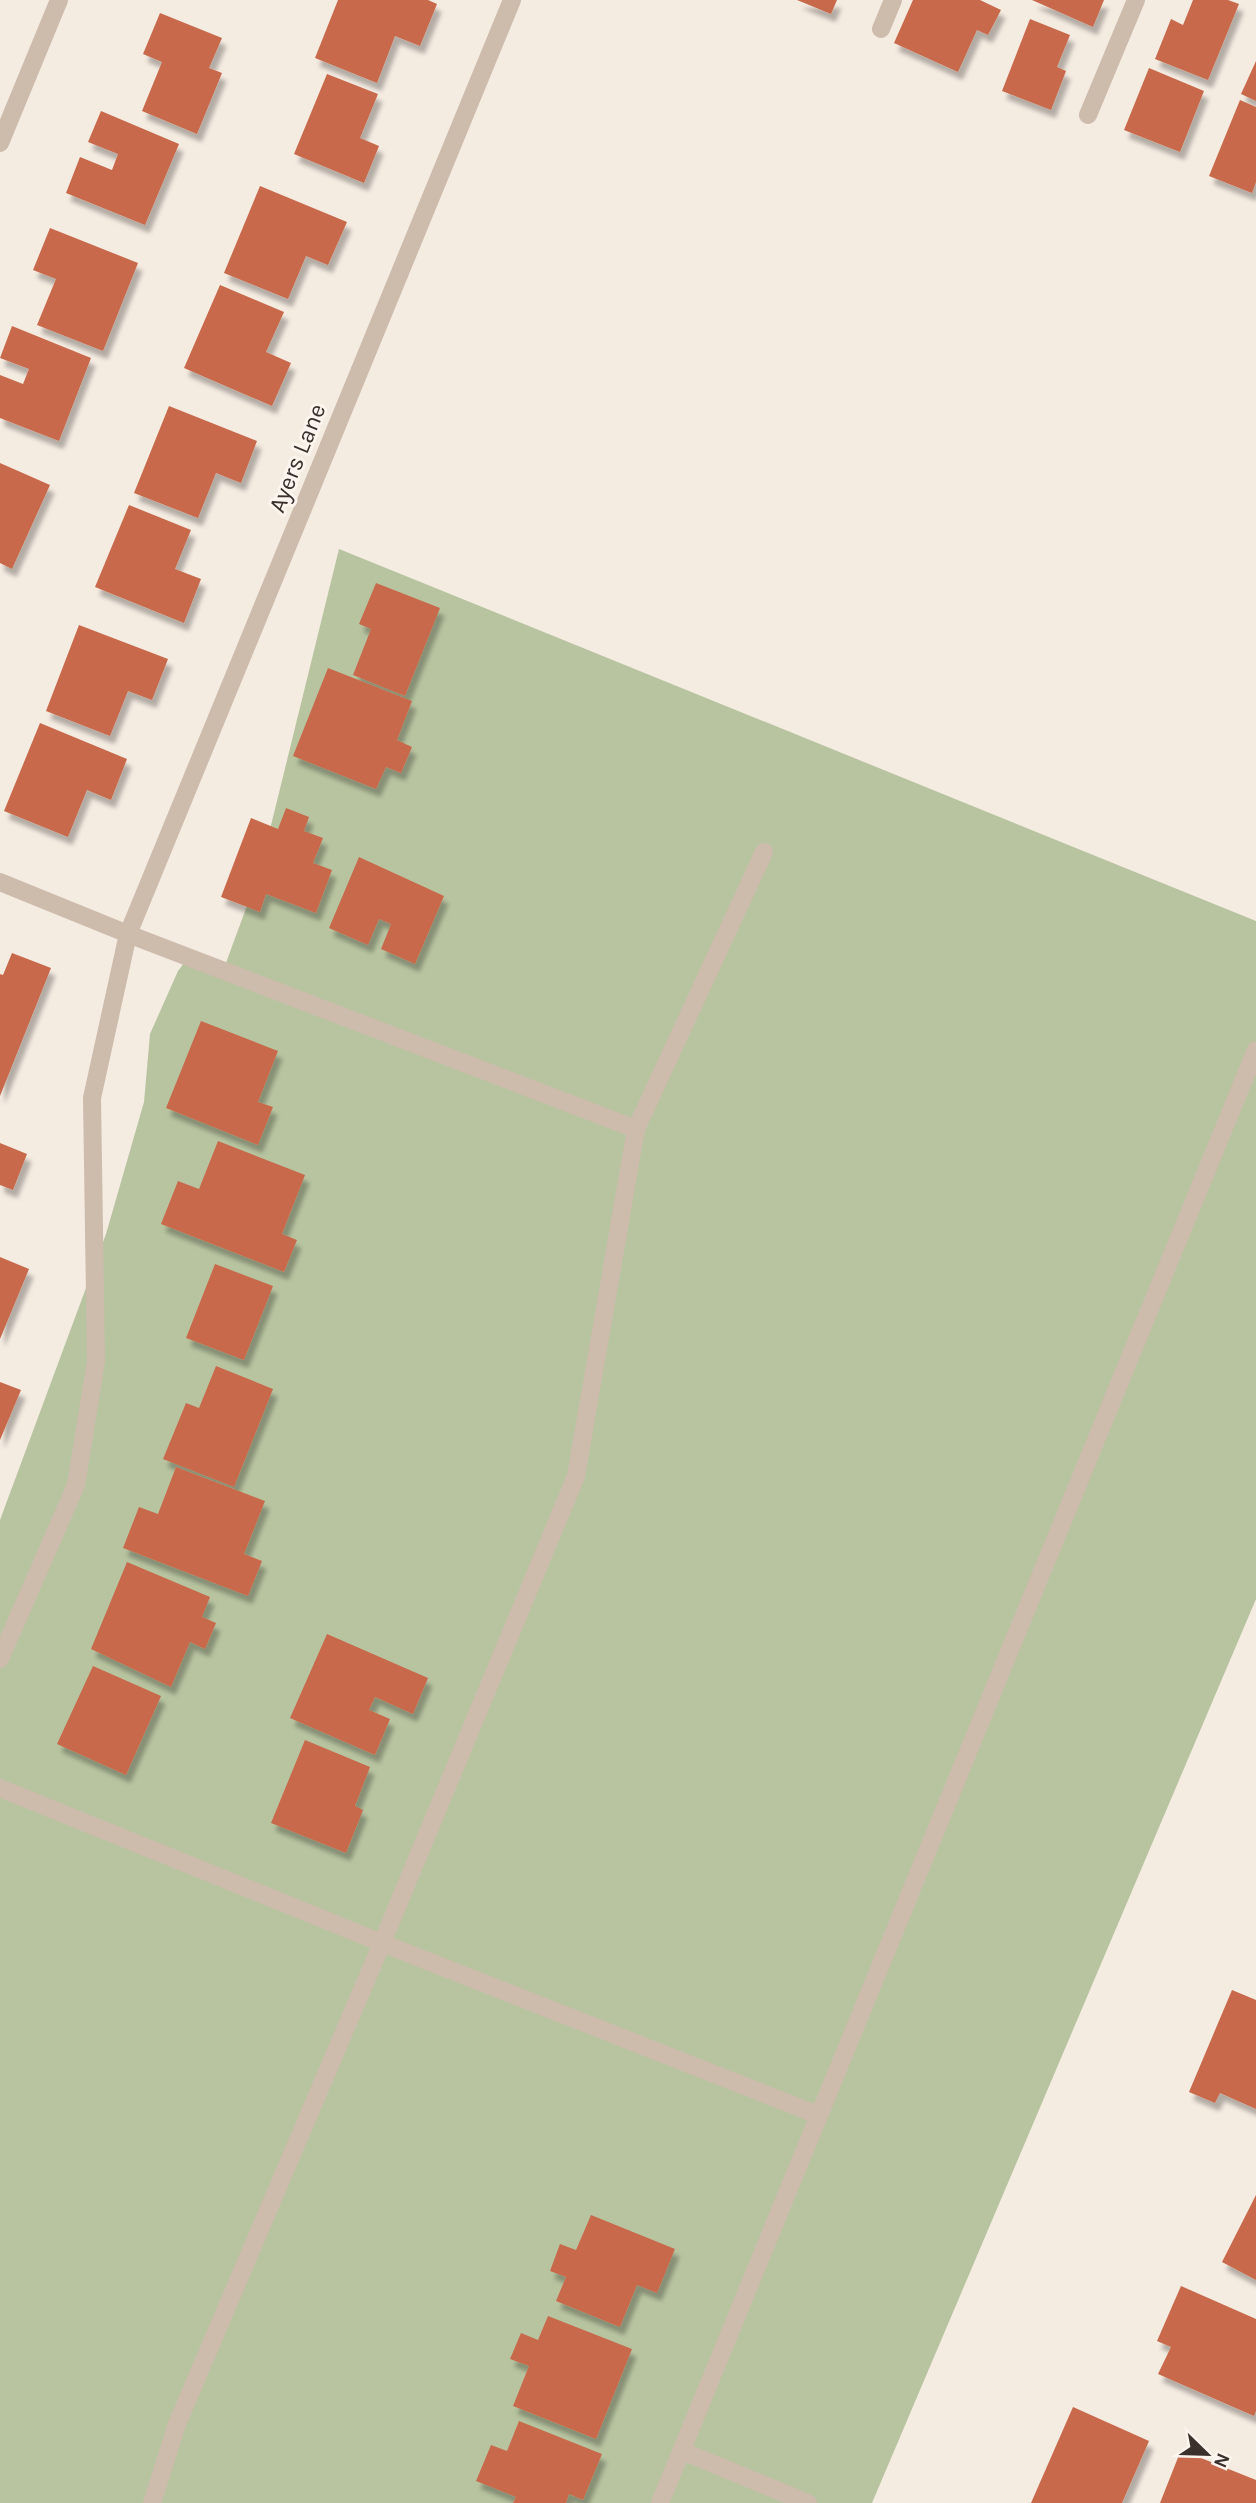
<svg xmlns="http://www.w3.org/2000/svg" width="1256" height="2503" viewBox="0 0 1256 2503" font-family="Karla,sans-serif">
  <defs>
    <filter id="shadow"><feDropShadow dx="4.5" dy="8" stdDeviation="2" flood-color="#0004"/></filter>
  </defs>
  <rect width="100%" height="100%" fill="#f4ebe1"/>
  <path fill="#b8c4a0" d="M 339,549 L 1256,921 L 1256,1599 L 872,2503 L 0,2503 L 0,1520 L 106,1234 L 144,1102 L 150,1034 L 178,971 L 187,959 L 223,971 L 260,870 Z"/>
  <path fill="#c8694b" filter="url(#shadow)" d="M 338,0 L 428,0 L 437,4 L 420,46 L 395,36 L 377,83 L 315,58 Z
    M 797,0 L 837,0 L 831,14 Z
    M 913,0 L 980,0 L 1001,10 L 988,35 L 977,30 L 958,72 L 894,43 Z
    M 1032,0 L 1104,0 L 1093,27 Z
    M 1193,0 L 1228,0 L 1239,4 L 1208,80 L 1155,59 L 1171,19 L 1183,25 Z
    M 160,13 L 222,38 L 209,68 L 222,73 L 197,134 L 142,111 L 162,62 L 143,54 Z
    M 1030,19 L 1070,35 L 1057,67 L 1066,71 L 1051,110 L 1002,91 Z
    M 1256,61 L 1256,101 L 1241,94 Z
    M 1149,68 L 1204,91 L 1180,152 L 1124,130 Z
    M 327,74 L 378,94 L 360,138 L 379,146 L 364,183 L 294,154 Z
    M 1240,100 L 1256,107 L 1256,182 L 1252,193 L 1209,176 Z
    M 101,111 L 179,144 L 145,225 L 66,193 L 80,157 L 112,170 L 118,154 L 88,142 Z
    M 260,186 L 347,222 L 328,265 L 306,256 L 288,299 L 224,273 Z
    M 50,228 L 138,263 L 103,351 L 37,325 L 56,279 L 33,270 Z
    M 220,285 L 284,312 L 266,352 L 291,363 L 272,406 L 184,368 Z
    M 12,326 L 91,358 L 59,441 L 0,418 L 0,375 L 23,384 L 29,369 L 0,358 Z
    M 169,406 L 257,441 L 241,483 L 216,473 L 198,518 L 134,493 Z
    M 0,463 L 50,485 L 12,569 L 0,563 Z
    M 129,505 L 191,530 L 175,569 L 201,579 L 184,623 L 95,587 Z
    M 376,583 L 440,608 L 405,696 L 353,675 L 371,629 L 359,624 Z
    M 79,625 L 168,659 L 152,700 L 128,691 L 110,736 L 46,711 Z
    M 328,668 L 412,701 L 397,740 L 412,747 L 401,773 L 386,767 L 376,789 L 293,756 Z
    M 40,723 L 127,759 L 111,800 L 87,790 L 68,837 L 4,811 Z
    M 286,808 L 309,817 L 304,831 L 323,838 L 313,863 L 332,870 L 316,913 L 266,894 L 260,912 L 221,897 L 251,818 L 278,829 Z
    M 359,857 L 444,896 L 415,964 L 381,949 L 391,924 L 379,919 L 368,945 L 329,928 Z
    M 12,953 L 51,968 L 0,1096 L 0,974 L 3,975 Z
    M 201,1021 L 278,1051 L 258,1102 L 273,1107 L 258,1145 L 166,1108 Z
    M 218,1141 L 305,1175 L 282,1234 L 297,1240 L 284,1272 L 161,1224 L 178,1181 L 199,1189 Z
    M 0,1143 L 27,1154 L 13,1190 L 0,1185 Z
    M 0,1257 L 29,1269 L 0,1339 Z
    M 215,1264 L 273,1286 L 244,1360 L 186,1338 Z
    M 216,1366 L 273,1389 L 234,1487 L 163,1459 L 186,1403 L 199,1408 Z
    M 0,1382 L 21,1390 L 0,1440 Z
    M 176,1467 L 265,1501 L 244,1554 L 262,1561 L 248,1596 L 123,1548 L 139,1507 L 158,1514 Z
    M 127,1562 L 210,1597 L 202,1617 L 216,1623 L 205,1649 L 190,1642 L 171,1687 L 91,1649 Z
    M 327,1634 L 428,1678 L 413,1714 L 375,1697 L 369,1710 L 390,1719 L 375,1755 L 290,1718 Z
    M 93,1666 L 161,1696 L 126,1775 L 57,1744 Z
    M 305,1740 L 370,1767 L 355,1806 L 363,1810 L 346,1853 L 271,1823 Z
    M 1232,1990 L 1256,2000 L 1256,2109 L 1220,2093 L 1215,2103 L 1189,2092 Z
    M 1256,2195 L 1256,2280 L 1222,2262 Z
    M 591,2215 L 675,2249 L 657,2293 L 637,2285 L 620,2327 L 556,2301 L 566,2277 L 550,2271 L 560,2244 L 576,2250 Z
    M 1181,2286 L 1256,2319 L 1256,2411 L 1254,2416 L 1158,2374 L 1171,2347 L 1157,2341 Z
    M 548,2316 L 632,2349 L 596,2439 L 513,2406 L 529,2366 L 510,2359 L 521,2333 L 538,2340 Z
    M 1073,2407 L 1149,2441 L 1122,2503 L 1031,2503 Z
    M 519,2421 L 602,2454 L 583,2500 L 569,2494 L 566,2503 L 513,2503 L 516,2497 L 476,2481 L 491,2445 L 507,2451 Z
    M 1181,2450 L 1256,2480 L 1256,2503 L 1160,2503 Z"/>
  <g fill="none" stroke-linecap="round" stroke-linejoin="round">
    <path stroke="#cdbbac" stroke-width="18" d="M 881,29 L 893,0
      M 1088,115 L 1136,0
      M 0,143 L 59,0
      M 0,882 L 128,934 L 636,1129
      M 0,1659 L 76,1485 L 96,1361 L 92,1098 L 128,934 L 512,0
      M 0,1788 L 382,1943 L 818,2115
      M 682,2451 L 808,2503
      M 152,2503 L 177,2424 L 382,1943 L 576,1476 L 636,1129 L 764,852
      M 660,2503 L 1256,1050"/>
  </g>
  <g text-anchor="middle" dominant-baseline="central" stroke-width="6" stroke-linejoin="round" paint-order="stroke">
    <g font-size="24" fill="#3b302b" stroke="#fbf5ee">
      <text transform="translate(297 458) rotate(-68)">Ayers Lane</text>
    </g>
  </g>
  <g transform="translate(1207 2454) rotate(113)" stroke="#fbf5ee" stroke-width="5" paint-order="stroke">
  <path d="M0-5L12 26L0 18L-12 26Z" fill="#3b302b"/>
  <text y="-10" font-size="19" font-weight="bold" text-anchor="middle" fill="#3b302b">N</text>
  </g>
</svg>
